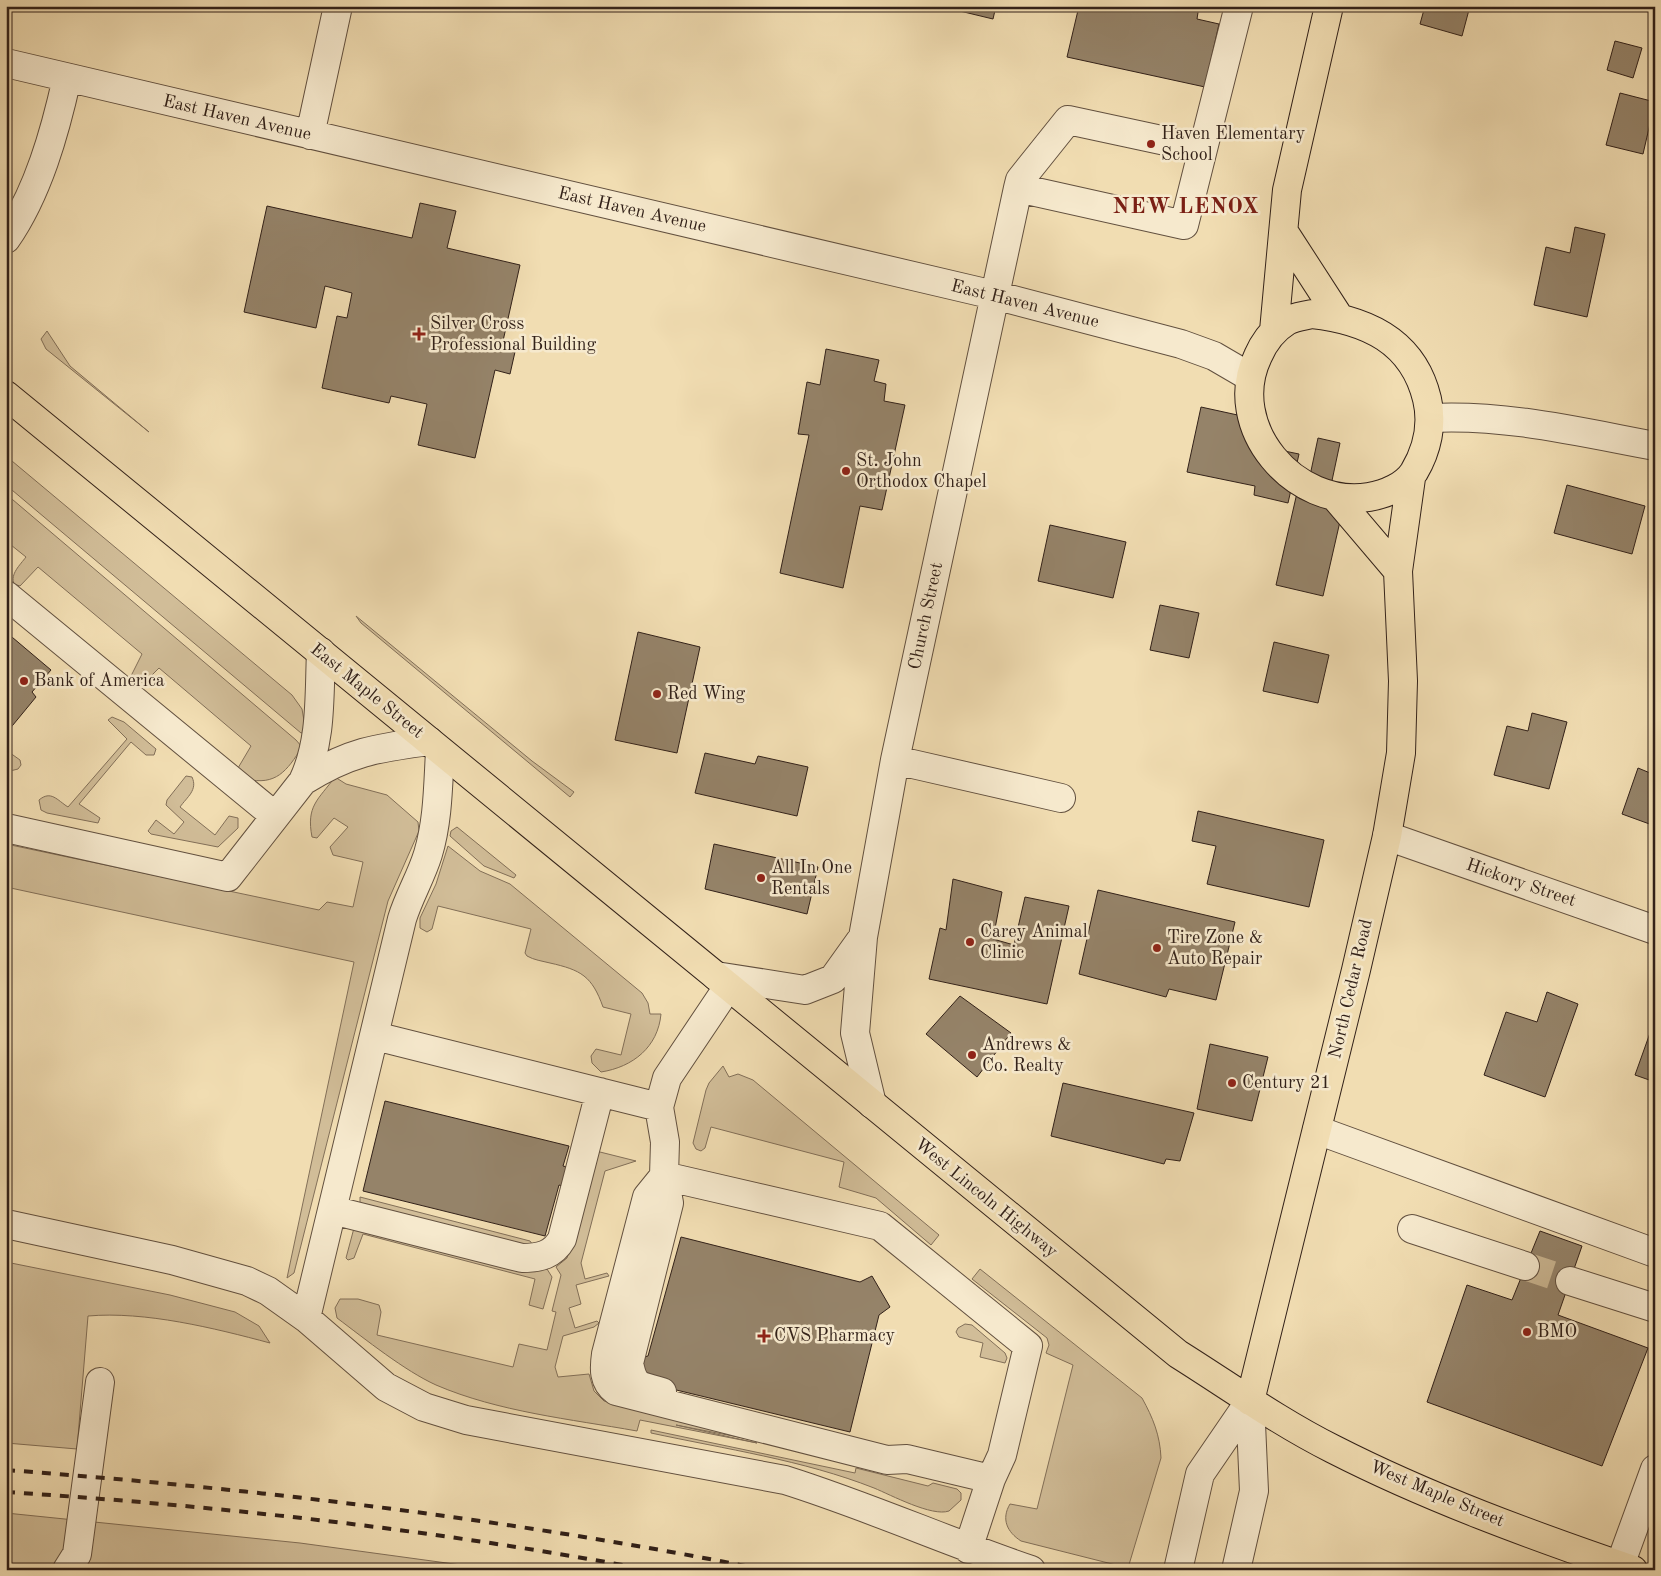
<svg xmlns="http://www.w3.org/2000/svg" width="1661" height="1576" viewBox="0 0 1661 1576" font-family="'Old Standard TT',serif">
  <rect width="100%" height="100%" fill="#f1ddb2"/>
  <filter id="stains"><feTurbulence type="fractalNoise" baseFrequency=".004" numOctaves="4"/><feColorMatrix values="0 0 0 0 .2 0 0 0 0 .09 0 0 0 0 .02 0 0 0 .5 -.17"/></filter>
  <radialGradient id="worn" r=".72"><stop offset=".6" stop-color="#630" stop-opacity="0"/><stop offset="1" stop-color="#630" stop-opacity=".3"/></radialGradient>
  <path fill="#d1bd98" stroke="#826f58" d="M 47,331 L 70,366 L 149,432 L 46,349 L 41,339 Z
    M 6,456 L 292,695 L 302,709 L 306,732 L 301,733 L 6,485 Z
    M 6,494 L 296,740 L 302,747 C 287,771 276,786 246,779 L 238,768 L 251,746 L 159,668 L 146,681 L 134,684 L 130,678 L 142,654 L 38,567 L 20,586 L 14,584 C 10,574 20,565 26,557 L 6,541 Z
    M 356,616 L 532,761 L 574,792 L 570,797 L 361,623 Z
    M 112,717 L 124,722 L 156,749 L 154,755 L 146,755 L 131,742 L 79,804 L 100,818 L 98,823 L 47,813 L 41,810 L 39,800 C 51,790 57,800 68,807 L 127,739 L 108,720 Z
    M 6,750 L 20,760 L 21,765 L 18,769 L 6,772 Z
    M 186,776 L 192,777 C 198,790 187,797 180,807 L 215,835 L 229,816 L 238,818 L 238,828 L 218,847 L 151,834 L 148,831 L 156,820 L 174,834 L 184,822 L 166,805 L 167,800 Z
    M 335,777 L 346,784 L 387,795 L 418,822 L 419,831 L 388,901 L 294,1273 L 287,1278 L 354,962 L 6,887 L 6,844 L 319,910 L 327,902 L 353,907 L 363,862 L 333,855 L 330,847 L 348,827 L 334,818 L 317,838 L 312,837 C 306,806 318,800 335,777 Z
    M 457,827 L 516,875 L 514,878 L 484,866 L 450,836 L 451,831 Z
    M 448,846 L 480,871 L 510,884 L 642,993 L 648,1003 L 650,1014 L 661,1014 C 658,1047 633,1067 601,1072 L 592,1063 L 591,1056 L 596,1049 L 621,1055 L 631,1014 L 603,1007 C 592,976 581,970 550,963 C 542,961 534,960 527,956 L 525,953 L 531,929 L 438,906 L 432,929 L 427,932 L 420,928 L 420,918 L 436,884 Z
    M 723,1066 L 729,1077 L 738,1074 L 753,1080 L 939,1235 L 931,1245 L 876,1198 L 839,1187 L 844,1162 L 711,1127 L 705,1148 L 701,1151 L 696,1149 L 693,1143 L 706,1090 L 709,1083 Z
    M 596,1151 L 636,1161 L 605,1171 L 581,1263 L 585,1279 L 607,1273 L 609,1276 L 576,1285 L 581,1304 L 569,1308 L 575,1328 L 597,1321 L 599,1323 L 594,1327 L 563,1336 L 555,1367 L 558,1377 L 589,1374 L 594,1391 L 604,1401 L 750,1437 L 748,1439 L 676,1425 L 757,1443 L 640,1420 L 637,1431 C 570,1419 499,1412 436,1385 C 405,1371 365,1339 337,1318 L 335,1308 L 340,1299 L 358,1299 L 379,1305 L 381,1312 L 377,1335 L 513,1367 L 519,1344 L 547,1350 L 556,1312 L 552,1311 L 561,1275 L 556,1267 L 567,1258 Z
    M 360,1197 L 530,1241 L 535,1248 L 360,1203 Z
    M 358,1226 L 536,1271 L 547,1269 L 552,1277 L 543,1309 L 529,1305 L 535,1279 L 363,1234 L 354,1258 L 348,1260 L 346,1258 L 354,1228 Z
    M 6,1262 L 170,1295 L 235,1312 L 259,1326 L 270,1343 C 214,1328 145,1311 88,1316 L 77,1449 L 6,1443 Z
    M 980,1269 L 1142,1398 C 1153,1418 1160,1435 1161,1458 L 1128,1568 L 1021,1541 C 1007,1532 1001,1519 1010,1504 L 1037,1509 L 1073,1365 L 1046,1353 L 1049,1345 L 1047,1338 L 972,1279 Z
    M 965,1324 L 972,1325 L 1005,1353 L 1007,1358 L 1005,1363 L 980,1357 L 983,1343 L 959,1337 L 956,1332 L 958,1328 Z
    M 651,1430 L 855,1473 L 856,1468 L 928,1486 L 933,1483 L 957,1489 L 961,1493 L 961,1500 L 949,1511 C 932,1517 891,1495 874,1488 C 803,1460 725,1449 651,1433 Z
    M 6,1513 L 300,1543 L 498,1570 L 6,1570 Z"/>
  <path fill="#958369" stroke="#322119" d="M 939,6 L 996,6 L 993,19 Z
    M 1079,6 L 1199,6 L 1197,19 L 1219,24 L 1205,87 L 1067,57 Z
    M 1425,6 L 1470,6 L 1462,36 L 1420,24 Z
    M 1615,41 L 1642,48 L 1633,78 L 1607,70 Z
    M 1620,93 L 1655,102 L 1643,154 L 1606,145 Z
    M 420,203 L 456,211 L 447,248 L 520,265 L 503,341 L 517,343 L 510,374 L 495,370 L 475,458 L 418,445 L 427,404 L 391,396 L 389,403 L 322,388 L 337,316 L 347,318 L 352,293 L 325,286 L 316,328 L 244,312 L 267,206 L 412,238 Z
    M 1575,227 L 1605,234 L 1587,317 L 1534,305 L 1546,247 L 1570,253 Z
    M 826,349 L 879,360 L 874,381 L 886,384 L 884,401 L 905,405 L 882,510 L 860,506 L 843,588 L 780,573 L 809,435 L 798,434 L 807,382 L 820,385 Z
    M 1201,407 L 1265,421 L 1260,446 L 1299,454 L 1288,503 L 1254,495 L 1255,486 L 1187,472 Z
    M 1318,438 L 1340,443 L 1330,490 L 1346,495 L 1323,596 L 1276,585 L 1299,484 L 1308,485 Z
    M 1567,485 L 1645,506 L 1632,554 L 1554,533 Z
    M 1050,525 L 1126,542 L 1113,598 L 1038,581 Z
    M 1160,605 L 1199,613 L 1189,658 L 1150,650 Z
    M 6,632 L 51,670 L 32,692 L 36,697 L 8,731 Z
    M 638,632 L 700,647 L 677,753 L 615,740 Z
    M 1274,642 L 1329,655 L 1318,703 L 1263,691 Z
    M 1532,713 L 1567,722 L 1549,789 L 1494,775 L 1507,726 L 1528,731 Z
    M 705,753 L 755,764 L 758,756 L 808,767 L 797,816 L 695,793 Z
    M 1638,768 L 1655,775 L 1655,826 L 1622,814 Z
    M 1198,811 L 1324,840 L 1309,907 L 1207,884 L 1216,846 L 1192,841 Z
    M 714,844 L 818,867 L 807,914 L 705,889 Z
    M 953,879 L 1002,892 L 993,939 L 1014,945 L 1025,897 L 1069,906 L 1047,1004 L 929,979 L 940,928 L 946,930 Z
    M 1098,890 L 1235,922 L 1216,1000 L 1169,989 L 1166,997 L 1079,974 Z
    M 1547,992 L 1578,1004 L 1545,1097 L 1484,1075 L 1506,1012 L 1537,1022 Z
    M 960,996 L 1011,1033 L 977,1077 L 926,1034 Z
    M 1655,1019 L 1655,1082 L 1635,1075 Z
    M 1210,1044 L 1268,1057 L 1252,1121 L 1197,1109 Z
    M 1063,1083 L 1194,1113 L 1180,1161 L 1166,1159 L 1164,1164 L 1051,1136 Z
    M 385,1101 L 569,1146 L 563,1166 L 571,1168 L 566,1187 L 559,1185 L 545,1236 L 363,1191 Z
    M 1540,1231 L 1582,1246 L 1558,1315 L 1648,1348 L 1602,1466 L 1427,1402 L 1467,1285 L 1512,1300 Z
    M 681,1237 L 860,1282 L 872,1276 L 890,1307 L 879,1315 L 850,1432 L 635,1380 L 640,1358 L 648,1356 Z
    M 1429,1566 L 1442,1570 L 1428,1570 Z"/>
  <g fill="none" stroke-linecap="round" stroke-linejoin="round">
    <path stroke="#cbb793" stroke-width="28" stroke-dasharray="28 14" stroke-linecap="butt" d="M 1525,1266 L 1570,1281"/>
    <defs>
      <path id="minor" d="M 6,63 L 994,295 L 1181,344 L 1214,356 L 1250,377
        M 310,135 L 338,6
        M 1203,149 L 1239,6
        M 6,239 C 38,193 55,132 67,78
        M 1430,418 C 1506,414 1580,432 1655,446
        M 6,595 L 275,816
        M 895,760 L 1061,798
        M 303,781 C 349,752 376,748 429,741
        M 6,828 L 228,877 L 303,781 C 322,741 319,696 321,652
        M 1387,836 L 1655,930
        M 716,976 L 805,990 L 833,979 L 863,937
        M 375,1036 L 659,1107
        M 872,1104 L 855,1033 L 863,937 L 895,760 L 1018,188 L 1020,180 L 1068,120 L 1203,149 L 1184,225 L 1018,188
        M 1317,1130 L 1655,1253
        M 664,1176 L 880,1226 L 1028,1346 L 1002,1455 L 991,1479 L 968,1549
        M 664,1176 L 647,1197 L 606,1354 C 604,1368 603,1382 616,1391 L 887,1460 L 907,1459 L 991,1479
        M 332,1210 L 522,1258 C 540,1258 553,1255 562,1239 L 600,1092
        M 6,1224 L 172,1260 L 247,1281 L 268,1291 L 306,1318 L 386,1387 L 424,1407 L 466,1420 L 785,1480 C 868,1506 948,1542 1031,1570
        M 1412,1229 L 1525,1266
        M 1570,1281 L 1655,1308
        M 306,1318 L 402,919 C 409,896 421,877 428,854 C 438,821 438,786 440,751
        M 662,1392 C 640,1385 634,1389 629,1363 L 669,1203 L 664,1176 L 665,1142 L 659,1107 L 667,1078 L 728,987
        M 1620,1565 L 1655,1469
        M 67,1570 L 77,1554 L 100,1382
        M 1178,1570 L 1200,1474 L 1250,1401
        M 1236,1570 L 1254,1491 L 1250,1401"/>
      <path id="major" d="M 1284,232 L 1339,317
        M 1312,314 C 1367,320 1413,341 1427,399 C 1433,424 1427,450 1414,472 C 1405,486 1386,494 1369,497 C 1295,509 1224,427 1258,356 C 1264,342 1274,329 1287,321 C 1294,317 1304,316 1312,314 Z
        M 1274,331 L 1287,190 L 1329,6
        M 6,395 L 1178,1354 C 1229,1386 1279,1422 1333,1449 C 1429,1498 1531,1535 1633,1570
        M 1336,498 L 1398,571
        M 1250,1401 L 1356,970 L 1387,836 L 1401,753 L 1403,681 L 1398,571 L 1411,478"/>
    </defs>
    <use href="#minor" stroke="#62503f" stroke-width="30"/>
    <use href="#major" stroke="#322119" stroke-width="30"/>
    <use href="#minor" stroke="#f6e9cd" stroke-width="28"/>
    <use href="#major" stroke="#f1ddb2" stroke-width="28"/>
    <path stroke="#322119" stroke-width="4" stroke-dasharray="9 9" stroke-linecap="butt" d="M 6,1470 C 261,1489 516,1520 766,1570
      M 6,1492 C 221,1506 438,1530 649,1570"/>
  </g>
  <g fill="#8f2418" stroke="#f6e9cd" stroke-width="2">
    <circle cx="1151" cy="144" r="5"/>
    <path d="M416.5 326.5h5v5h5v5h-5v5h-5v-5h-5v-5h5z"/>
    <circle cx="846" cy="471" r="5"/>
    <circle cx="24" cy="681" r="5"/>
    <circle cx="657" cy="694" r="5"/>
    <circle cx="761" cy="878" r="5"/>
    <circle cx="970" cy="942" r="5"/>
    <circle cx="1157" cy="948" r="5"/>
    <circle cx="972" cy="1055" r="5"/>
    <circle cx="1232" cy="1083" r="5"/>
    <circle cx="1527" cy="1332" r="5"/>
    <path d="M761.5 1328.5h5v5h5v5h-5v5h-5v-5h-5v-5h5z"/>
  </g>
  <g text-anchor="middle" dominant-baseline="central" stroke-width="5" stroke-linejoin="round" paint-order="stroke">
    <g font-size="18" fill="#322119" stroke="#f6e9cd">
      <text transform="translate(237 118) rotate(13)">East Haven Avenue</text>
      <text transform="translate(632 210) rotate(13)">East Haven Avenue</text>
      <text transform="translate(1025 304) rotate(14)">East Haven Avenue</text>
      <text transform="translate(926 616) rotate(-78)">Church Street</text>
      <text transform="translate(367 691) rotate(39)">East Maple Street</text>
      <text transform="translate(1521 883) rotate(19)">Hickory Street</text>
      <text transform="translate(1351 989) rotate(-77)">North Cedar Road</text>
      <text transform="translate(986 1198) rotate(39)">West Lincoln Highway</text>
      <text transform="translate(1437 1494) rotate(23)">West Maple Street</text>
    </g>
    <g font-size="18" fill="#322119" stroke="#f6e9cd" text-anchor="start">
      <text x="1161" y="134">Haven Elementary<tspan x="1161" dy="21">School</tspan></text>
      <text x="430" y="324">Silver Cross<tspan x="430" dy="21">Professional Building</tspan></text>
      <text x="856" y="461">St. John<tspan x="856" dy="21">Orthodox Chapel</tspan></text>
      <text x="34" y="681">Bank of America</text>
      <text x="667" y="694">Red Wing</text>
      <text x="771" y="868">All In One<tspan x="771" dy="21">Rentals</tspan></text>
      <text x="980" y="932">Carey Animal<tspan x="980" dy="21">Clinic</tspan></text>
      <text x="1167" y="938">Tire Zone &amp;<tspan x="1167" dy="21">Auto Repair</tspan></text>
      <text x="982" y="1045">Andrews &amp;<tspan x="982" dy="21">Co. Realty</tspan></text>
      <text x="1242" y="1083">Century 21</text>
      <text x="1537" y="1332">BMO</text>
      <text x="774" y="1336">CVS Pharmacy</text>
    </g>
    <g font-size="22" font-weight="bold" letter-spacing="1" fill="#7a1f14" stroke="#f6e9cd">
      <text x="1186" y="207">NEW LENOX</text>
    </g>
  </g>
  <rect width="1661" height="1576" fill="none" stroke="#f1ddb2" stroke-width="25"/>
  <rect x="8" y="8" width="1646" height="1561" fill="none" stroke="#322119" stroke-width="2.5"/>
  <rect x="12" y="12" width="1636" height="1551" fill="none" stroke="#322119"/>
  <rect width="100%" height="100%" filter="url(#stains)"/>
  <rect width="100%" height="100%" fill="url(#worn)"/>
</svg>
